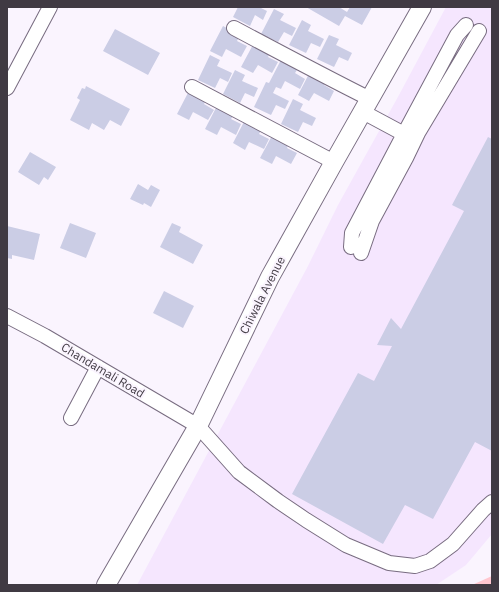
<svg xmlns="http://www.w3.org/2000/svg" width="499" height="592" viewBox="0 0 499 592" font-family="'IBM Plex Sans',sans-serif">
  <rect width="100%" height="100%" fill="#faf4fe"/>
  <path fill="#f5e6fe" d="M 446,7 L 492,7 L 492,534 L 466,565 L 436,585 L 137,585 L 308,266 L 338,205 L 399,95 Z"/>
  <path fill="#ffc6cf" d="M 492,576 L 492,585 L 472,585 Z"/>
  <path fill="#cbcde5" d="M 238,7 L 259,7 L 267,11 L 263,20 L 255,15 L 250,26 L 233,17 Z
    M 306,7 L 339,7 L 347,12 L 350,7 L 372,7 L 362,25 L 345,16 L 339,26 Z
    M 274,9 L 284,14 L 280,20 L 296,28 L 292,36 L 284,32 L 278,42 L 261,34 Z
    M 302,20 L 311,25 L 308,31 L 324,39 L 320,47 L 311,43 L 306,53 L 289,45 Z
    M 223,26 L 240,35 L 237,41 L 247,46 L 241,57 L 226,49 L 222,57 L 210,51 Z
    M 115,29 L 160,53 L 148,75 L 103,51 Z
    M 329,35 L 339,39 L 336,45 L 352,53 L 348,61 L 339,57 L 334,67 L 317,59 Z
    M 255,41 L 271,50 L 268,57 L 278,62 L 272,73 L 258,65 L 253,73 L 241,67 Z
    M 210,55 L 220,60 L 217,66 L 232,73 L 228,82 L 220,78 L 215,88 L 198,80 Z
    M 282,58 L 299,67 L 295,73 L 305,79 L 300,89 L 285,81 L 281,89 L 276,87 L 273,93 L 289,101 L 285,109 L 276,105 L 271,115 L 254,107 L 266,82 L 269,83 Z
    M 235,70 L 245,75 L 242,81 L 258,88 L 254,97 L 245,93 L 240,103 L 223,94 Z
    M 311,70 L 328,79 L 324,85 L 334,91 L 329,101 L 314,93 L 309,101 L 298,95 Z
    M 86,86 L 130,109 L 121,126 L 110,120 L 104,130 L 92,123 L 89,130 L 70,120 L 80,100 L 77,98 L 82,88 L 85,89 Z
    M 190,89 L 207,98 L 204,104 L 214,110 L 208,120 L 193,112 L 189,120 L 177,114 Z
    M 293,99 L 303,104 L 300,110 L 316,118 L 312,126 L 303,122 L 298,132 L 281,124 Z
    M 218,104 L 235,113 L 231,119 L 241,124 L 236,135 L 221,127 L 217,135 L 205,129 Z
    M 246,118 L 263,127 L 259,134 L 269,139 L 264,149 L 249,142 L 245,150 L 233,143 Z
    M 274,132 L 290,141 L 287,148 L 297,153 L 291,164 L 276,156 L 272,164 L 260,158 Z
    M 488,137 L 492,139 L 492,451 L 475,442 L 433,519 L 405,505 L 383,544 L 292,494 L 358,373 L 374,381 L 392,346 L 377,345 L 391,318 L 401,329 L 464,211 L 452,205 Z
    M 30,152 L 56,167 L 48,180 L 44,177 L 39,185 L 18,172 Z
    M 138,184 L 148,190 L 151,185 L 160,190 L 151,207 L 144,203 L 143,205 L 130,199 Z
    M 70,223 L 96,233 L 86,258 L 60,248 Z
    M 172,223 L 181,227 L 179,232 L 203,245 L 193,264 L 160,247 Z
    M 7,226 L 40,234 L 34,260 L 12,255 L 12,259 L 7,258 Z
    M 164,291 L 194,306 L 183,328 L 153,313 Z"/>
  <g fill="none" stroke-linecap="round" stroke-linejoin="round">
    <defs>
      <path id="minor" d="M 234,28 C 279,52 324,76 370,99
        M 192,87 L 334,162
        M 7,88 L 50,7
        M 363,112 L 404,134
        M 351,247 L 352,233 L 404,134 L 457,35 L 466,25
        M 361,253 L 372,221 L 406,158 L 418,133 L 479,31
        M 7,316 L 45,336 L 198,426 L 239,472 L 278,501 L 306,520 L 346,545 L 389,563 L 415,566 L 430,561 L 453,544 L 483,510 L 492,502
        M 71,418 L 98,367"/>
      <path id="major" d="M 106,585 L 198,426 L 270,277 L 334,162 L 422,7"/>
    </defs>
    <use href="#minor" stroke="#786c80" stroke-width="16"/>
    <use href="#major" stroke="#786c80" stroke-width="20"/>
    <use href="#minor" stroke="#fff" stroke-width="14"/>
    <use href="#major" stroke="#fff" stroke-width="18"/>
  </g>
  <g text-anchor="middle" dominant-baseline="central" stroke-width="4" stroke-linejoin="round" paint-order="stroke">
    <g font-size="12" fill="#403a43" stroke="#faf4fe">
      <text transform="translate(262 295) rotate(-63)">Chiwala Avenue</text>
      <text transform="translate(103 370) rotate(31)">Chandamali Road</text>
    </g>
  </g>
  <rect width="499" height="592" fill="none" stroke="#403a43" stroke-width="16"/>
</svg>
